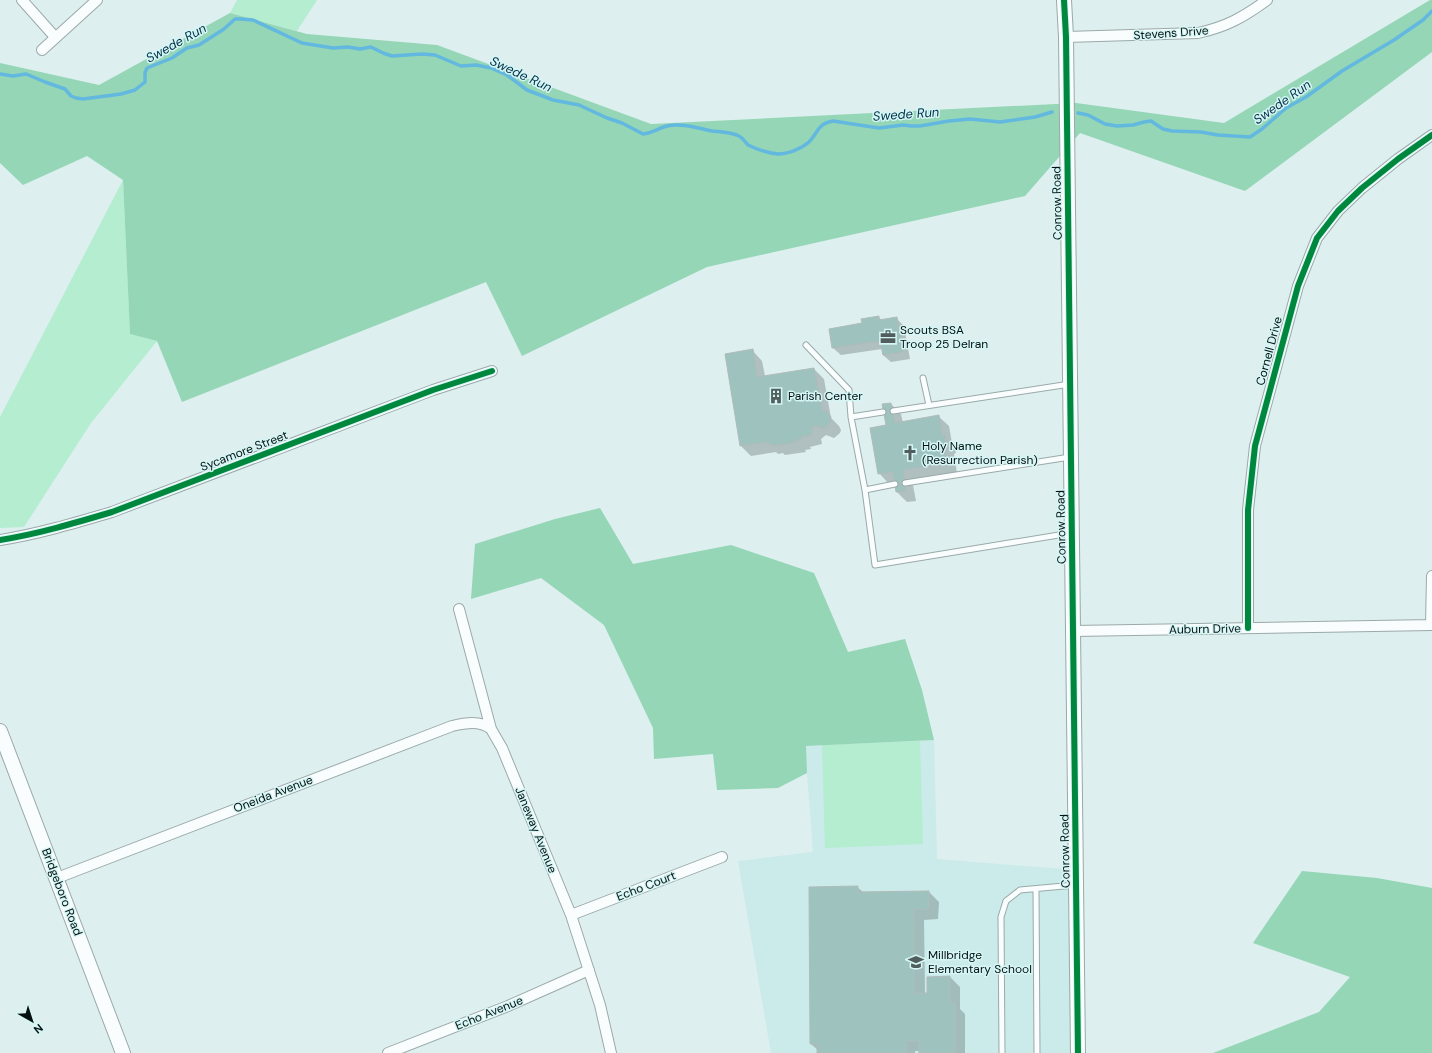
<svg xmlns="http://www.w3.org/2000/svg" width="1432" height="1053" viewBox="0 0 1432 1053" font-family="'DM Sans',sans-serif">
  <rect width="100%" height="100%" fill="#ddefef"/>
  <path fill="#cbeaea" d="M 934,740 L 937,859 L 1076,870 L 1078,1053 L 771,1053 L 738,861 L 813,852 L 805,746 Z"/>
  <path fill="#b4edd0" d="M 237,0 L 317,0 L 297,31 L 230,13 Z
    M 123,180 L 130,334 L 157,341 L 91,423 L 24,527 L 0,528 L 0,417 Z
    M 920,741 L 923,844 L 825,848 L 822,745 Z"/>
  <path fill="#94d6b6" d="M 1430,0 L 1432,0 L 1432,52 L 1245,191 L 1080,133 L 1025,196 L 707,267 L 522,356 L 486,282 L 182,402 L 157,341 L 130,334 L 123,180 L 87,156 L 23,185 L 0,163 L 0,63 L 99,85 L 230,13 L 307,34 L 437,45 L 651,124 L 1076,103 L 1224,123 Z
    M 600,508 L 633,564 L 731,545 L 814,573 L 848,652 L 905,639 L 922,690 L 934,740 L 806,746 L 807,773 L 778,788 L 717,790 L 713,754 L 654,759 L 653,728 L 604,625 L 541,578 L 471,599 L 475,544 L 555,519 Z
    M 1302,871 L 1377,878 L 1432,888 L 1432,1053 L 1213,1053 L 1319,1012 L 1350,977 L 1253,943 Z"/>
  <path fill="#0003" d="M 879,317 L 882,321 L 896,318 L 904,326 L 910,359 L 891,362 L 883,355 L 882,349 L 841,355 L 833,348 L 830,330 L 863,324 Z
    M 752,350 L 762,361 L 765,376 L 814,369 L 824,379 L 831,418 L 839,426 L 841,430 L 840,433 L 834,438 L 826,435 L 821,439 L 822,444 L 810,447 L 811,449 L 805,450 L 806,452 L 785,455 L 783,453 L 778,454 L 776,452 L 751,456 L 741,446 L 726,354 Z
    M 891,404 L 901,414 L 903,423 L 938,416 L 949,426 L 952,443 L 955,446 L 956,453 L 954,454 L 957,473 L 912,480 L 916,501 L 907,502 L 897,492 L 896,482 L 889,484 L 879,473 Z
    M 857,887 L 863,892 L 929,892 L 939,902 L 938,919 L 924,920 L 925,994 L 928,994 L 950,977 L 960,987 L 960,1009 L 965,1014 L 965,1053 L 920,1053 L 920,1051 L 915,1051 L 915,1053 L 818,1053 L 818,1050 L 811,1044 Z"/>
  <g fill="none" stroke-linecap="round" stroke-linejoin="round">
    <path stroke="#63b8e0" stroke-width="3.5" d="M 0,74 L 13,76 L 26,74 L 45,82 L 65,89 L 71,96 L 76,98 L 83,99 L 121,94 L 135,90 L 145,82 L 145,73 L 147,68 L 172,58 L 187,48 L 199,45 L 224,29 L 235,19 L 240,19 L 253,20 L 302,43 L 333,48 L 348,47 L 360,49 L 371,47 L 383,53 L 392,56 L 422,54 L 435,55 L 461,66 L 476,65 L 491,68 L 507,75 L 527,90 L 553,100 L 579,105 L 607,118 L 622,123 L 643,134 C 652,133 659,128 667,126 C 682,123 697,128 712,131 C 721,132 731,132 739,136 C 743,138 745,142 748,145 C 756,149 768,153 778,154 C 788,154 801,149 809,142 C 818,133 818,123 833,121 L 879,128 L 903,125 L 911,126 L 920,126 L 949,121 L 970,119 L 1000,122 L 1035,117 L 1052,112
      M 1078,113 L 1088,115 L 1105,124 L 1117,126 L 1133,125 L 1144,122 L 1151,121 L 1163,129 L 1172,131 L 1201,132 L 1218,135 L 1250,137 L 1262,129 L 1286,108 L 1306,97 L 1342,71 L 1394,40 L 1423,20 L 1432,11"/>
  </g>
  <path fill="#9ec3be" stroke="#afbcbb" d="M 879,316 L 879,320 L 897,317 L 903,352 L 883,355 L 880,341 L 832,348 L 829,329 L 862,323 L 861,319 Z
    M 753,349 L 757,377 L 814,368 L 822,410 L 827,412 L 831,417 L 830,423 L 828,425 L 824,428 L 815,426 L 812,428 L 812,435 L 801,437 L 802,439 L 796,440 L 796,442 L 774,446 L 773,444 L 767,444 L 767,442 L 740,446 L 725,354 Z
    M 891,403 L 895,423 L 939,415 L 942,435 L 945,435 L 946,443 L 944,444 L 947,463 L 903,470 L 906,491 L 896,492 L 893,472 L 878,474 L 870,428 L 886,425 L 882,404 Z
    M 858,886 L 858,892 L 929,891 L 929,909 L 914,910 L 915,993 L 927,993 L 927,977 L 950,976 L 950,1003 L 955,1003 L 956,1053 L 919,1053 L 919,1041 L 906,1041 L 906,1053 L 817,1053 L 817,1044 L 810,1044 L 809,887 Z"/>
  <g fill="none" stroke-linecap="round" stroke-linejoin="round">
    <defs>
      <path id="lane" d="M 806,345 L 849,390 L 851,417
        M 923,378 L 929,405
        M 893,411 L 1070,384
        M 883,412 L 851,417 L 865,490 L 895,484
        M 905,483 L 1070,457
        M 865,490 L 875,565 L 1071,533
        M 1036,889 L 1037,1053
        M 1002,1053 L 1001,917 L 1006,901 L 1020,890 L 1075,885"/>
      <path id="street" d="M 22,0 L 55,37
        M 1066,37 L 1198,33 C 1226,27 1244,17 1267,0
        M 42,50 L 97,0
        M 0,540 C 38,534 75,523 112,512 L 433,390 L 492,371
        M 459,609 L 491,729 L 502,748 L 571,915 L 600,1005 L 611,1053
        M 1431,625 L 1432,576
        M 1248,628 L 1248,510 L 1255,446 L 1298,286 L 1317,238 L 1338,211 L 1362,188 L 1398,159 L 1432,135
        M 1073,631 L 1432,625
        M 57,878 L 452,726 C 465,723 480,720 491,729
        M 571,915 L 722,857
        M 388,1053 L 508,1006 L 589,970"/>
      <path id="secondary" d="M 1064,0 L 1066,37 L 1078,1053
        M 0,731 L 123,1053"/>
    </defs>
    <use href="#lane" stroke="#9ba9a9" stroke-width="7"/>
    <use href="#street" stroke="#9ba9a9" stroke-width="12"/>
    <use href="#secondary" stroke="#9ba9a9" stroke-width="16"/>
    <use href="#lane" stroke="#fafdfd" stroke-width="5"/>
    <use href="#street" stroke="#fafdfd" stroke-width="10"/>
    <use href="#secondary" stroke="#fafdfd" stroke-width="14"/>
    <defs>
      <path id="cycleway" d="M 1064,0 L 1066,37 L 1078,1053
        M 0,540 C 38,534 75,523 112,512 L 433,390 L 492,371
        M 1248,628 L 1248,510 L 1255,446 L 1298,286 L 1317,238 L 1338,211 L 1362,188 L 1398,159 L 1432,135"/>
    </defs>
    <use href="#cycleway" stroke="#d6f6f6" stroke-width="8"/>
    <use href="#cycleway" stroke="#00873e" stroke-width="6"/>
  </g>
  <defs>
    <symbol id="office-bare" viewBox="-9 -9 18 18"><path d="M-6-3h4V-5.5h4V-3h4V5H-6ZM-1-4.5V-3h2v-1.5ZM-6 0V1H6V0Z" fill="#515e5e" stroke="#d6f6f6" stroke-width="2.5" paint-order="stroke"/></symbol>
    <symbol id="building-bare" viewBox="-9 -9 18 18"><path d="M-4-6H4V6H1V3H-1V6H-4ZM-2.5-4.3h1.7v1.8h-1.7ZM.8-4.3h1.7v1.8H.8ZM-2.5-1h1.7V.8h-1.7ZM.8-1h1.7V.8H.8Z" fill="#515e5e" stroke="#d6f6f6" stroke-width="2.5" paint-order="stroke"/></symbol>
    <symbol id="church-bare" viewBox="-9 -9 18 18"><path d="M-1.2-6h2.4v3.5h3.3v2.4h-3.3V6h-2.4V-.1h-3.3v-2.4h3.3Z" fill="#515e5e" stroke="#d6f6f6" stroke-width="2.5" paint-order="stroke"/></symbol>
    <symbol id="school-bare" viewBox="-9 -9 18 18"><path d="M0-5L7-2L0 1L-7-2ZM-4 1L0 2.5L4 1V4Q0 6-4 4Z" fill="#515e5e" stroke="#d6f6f6" stroke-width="2.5" paint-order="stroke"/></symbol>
  </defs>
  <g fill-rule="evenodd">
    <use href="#office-bare" x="877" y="326" width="22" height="22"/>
    <use href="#building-bare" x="765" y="385" width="22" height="22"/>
    <use href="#church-bare" x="899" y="442" width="22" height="22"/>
    <use href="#school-bare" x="905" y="951" width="22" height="22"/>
  </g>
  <g text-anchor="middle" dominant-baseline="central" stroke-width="3" stroke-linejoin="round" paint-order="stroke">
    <g font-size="12" fill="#051010" stroke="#d6f6f6">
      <text transform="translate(1171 33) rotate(-4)">Stevens Drive</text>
      <text transform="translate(1057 203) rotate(-91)">Conrow Road</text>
      <text transform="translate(1269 351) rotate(-75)">Cornell Drive</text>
      <text transform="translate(244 451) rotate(-21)">Sycamore Street</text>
      <text transform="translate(1061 527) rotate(-91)">Conrow Road</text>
      <text transform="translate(1205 629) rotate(-1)">Auburn Drive</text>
      <text transform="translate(273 794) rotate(-21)">Oneida Avenue</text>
      <text transform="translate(536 830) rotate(68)">Janeway Avenue</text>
      <text transform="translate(1065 851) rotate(-91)">Conrow Road</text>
      <text transform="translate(646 886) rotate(-21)">Echo Court</text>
      <text transform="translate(62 892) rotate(69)">Bridgeboro Road</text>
      <text transform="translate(489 1013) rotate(-22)">Echo Avenue</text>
    </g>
    <g font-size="12" fill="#051010" stroke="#d6f6f6" text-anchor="start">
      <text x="900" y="330">Scouts BSA<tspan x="900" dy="14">Troop 25 Delran</tspan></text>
      <text x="788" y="396">Parish Center</text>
      <text x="922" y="446">Holy Name<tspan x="922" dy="14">(Resurrection Parish)</tspan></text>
      <text x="928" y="955">Millbridge<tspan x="928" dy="14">Elementary School</tspan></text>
    </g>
    <g font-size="13" font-style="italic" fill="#013149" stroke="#d6f6f6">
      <text transform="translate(176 43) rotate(-29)">Swede Run</text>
      <text transform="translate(521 74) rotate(25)">Swede Run</text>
      <text transform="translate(1282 102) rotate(-35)">Swede Run</text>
      <text transform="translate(906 114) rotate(-4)">Swede Run</text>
    </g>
  </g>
  <g transform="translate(32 1021) rotate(141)" stroke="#d6f6f6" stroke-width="3" paint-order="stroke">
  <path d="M0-3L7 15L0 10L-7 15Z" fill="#051010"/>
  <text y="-6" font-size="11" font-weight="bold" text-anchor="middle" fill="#051010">N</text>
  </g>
</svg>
